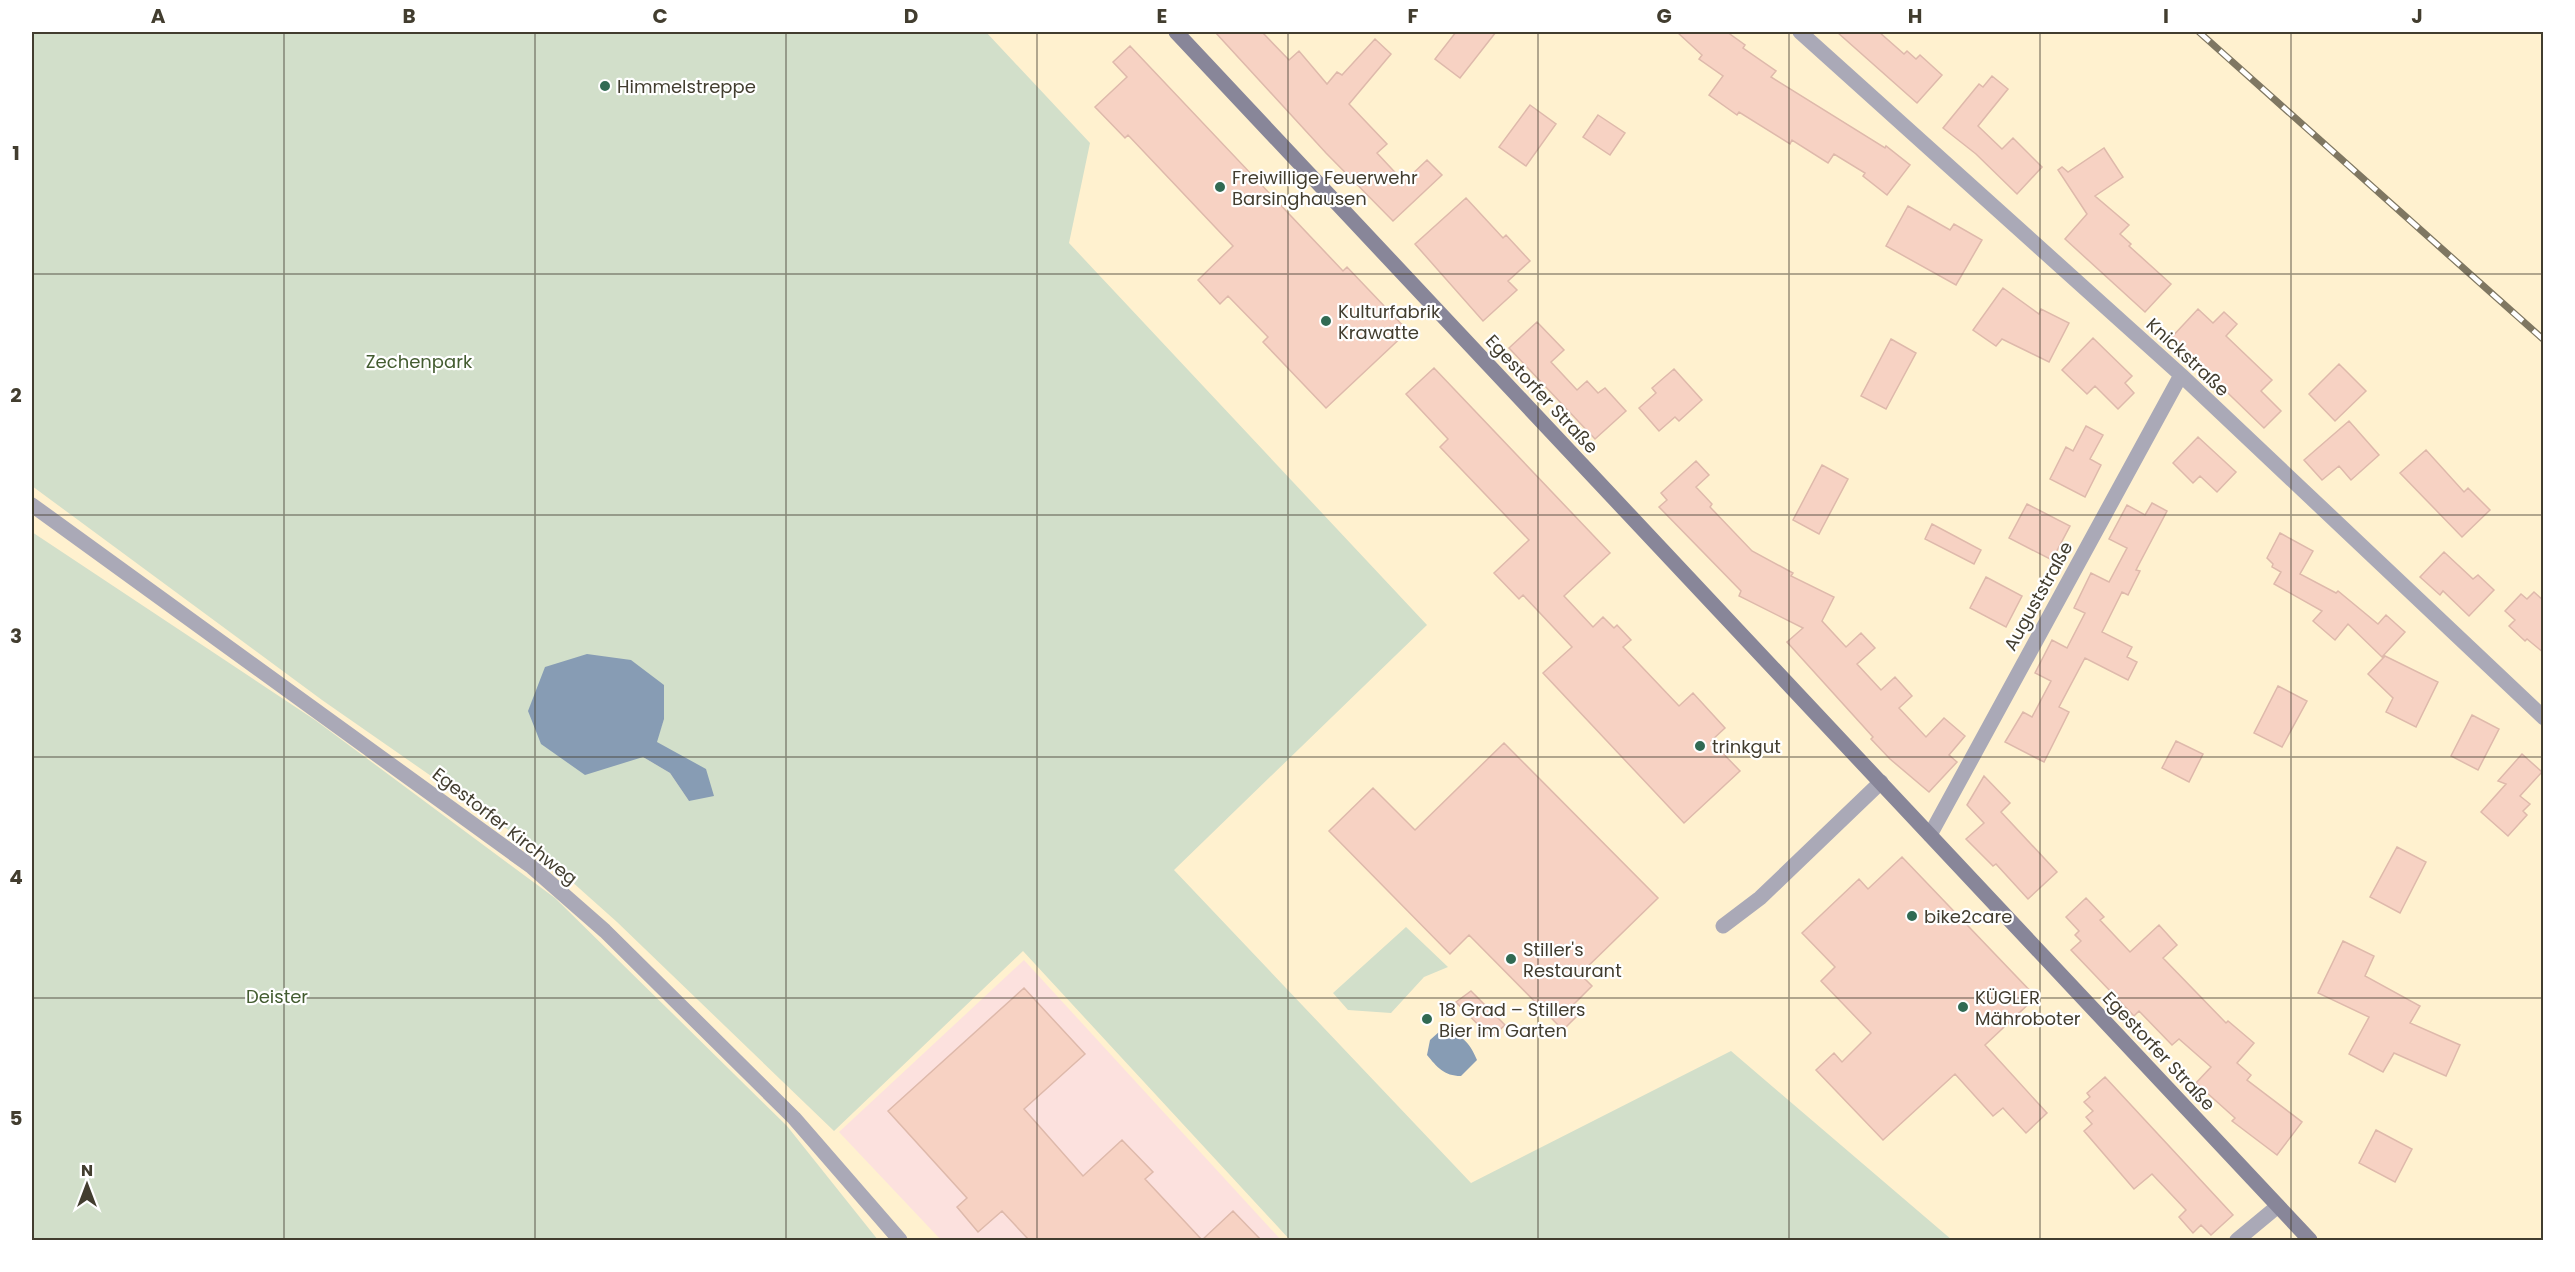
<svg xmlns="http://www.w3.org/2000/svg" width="2575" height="1272" viewBox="0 0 2575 1272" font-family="Poppins,sans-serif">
  <rect width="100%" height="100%" fill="#fff1cf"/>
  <path fill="#fce1de" d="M 1024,960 L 1281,1240 L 941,1240 L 839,1132 Z"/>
  <path fill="#d2dfca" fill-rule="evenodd" d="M 32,32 L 986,32 L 1090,143 L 1069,243 L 1427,625 L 1174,870 L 1471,1183 L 1731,1051 L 1952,1240 L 1290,1240 L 1023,951 L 834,1131 L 617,922 L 533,847 L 322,700 L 32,486 ZM 664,719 L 656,742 L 679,755 L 689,801 L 670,773 L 643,757 Z
    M 32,532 L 315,720 L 555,898 L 787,1126 L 878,1240 L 32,1240 Z
    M 1406,927 L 1448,967 L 1424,977 L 1391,1013 L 1348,1010 L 1333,993 Z"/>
  <path fill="#879cb4" d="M 587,654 L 631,660 L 664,685 L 664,719 L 657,742 L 706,769 L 714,796 L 689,801 L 670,773 L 643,757 L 585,775 L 541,744 L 528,711 L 545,667 Z
    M 1440,1031 C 1460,1032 1469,1041 1477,1060 L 1461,1076 C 1444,1076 1437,1067 1427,1055 L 1430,1040 Z"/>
  <path fill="#f7d2c3" stroke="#deb9ab" stroke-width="1.5" d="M 1215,32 L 1262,32 L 1289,60 L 1299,51 L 1327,84 L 1337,72 L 1342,75 L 1375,39 L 1391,54 L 1349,104 L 1387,144 L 1377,153 L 1404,182 L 1427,160 L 1442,175 L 1393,221 L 1326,153 Z
    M 1456,32 L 1496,32 L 1460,78 L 1435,59 Z
    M 1677,32 L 1727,32 L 1745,45 L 1743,48 L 1776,71 L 1771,77 L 1885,148 L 1886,146 L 1910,165 L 1887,195 L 1863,176 L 1865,173 L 1834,154 L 1828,163 L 1792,140 L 1790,144 L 1739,112 L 1737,115 L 1709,95 L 1723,76 L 1699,59 L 1702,55 Z
    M 1837,32 L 1879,32 L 1904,54 L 1907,51 L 1916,59 L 1920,55 L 1942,75 L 1917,103 Z
    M 1130,46 L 1343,271 L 1347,267 L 1408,331 L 1326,408 L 1263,342 L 1268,337 L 1228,296 L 1220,304 L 1198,280 L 1233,246 L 1128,135 L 1125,138 L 1095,107 L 1127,77 L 1113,62 Z
    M 1992,76 L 2008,89 L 1978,126 L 2002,149 L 2013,138 L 2042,167 L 2017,194 L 1976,154 L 1943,128 L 1979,84 L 1983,87 Z
    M 1530,105 L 1556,124 L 1526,166 L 1499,147 Z
    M 1598,115 L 1625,133 L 1610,155 L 1583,137 Z
    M 2104,148 L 2123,177 L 2095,196 L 2129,225 L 2120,234 L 2131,244 L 2129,246 L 2171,284 L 2145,312 L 2065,239 L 2087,214 L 2058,170 L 2062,167 L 2068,172 Z
    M 1466,198 L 1503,238 L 1506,235 L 1530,261 L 1508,281 L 1517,290 L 1483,321 L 1415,244 Z
    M 1908,206 L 1950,230 L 1954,224 L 1982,240 L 1956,285 L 1886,246 Z
    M 2003,288 L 2039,314 L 2041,309 L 2069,323 L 2049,362 L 2002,339 L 1996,346 L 1973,330 Z
    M 2198,309 L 2213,323 L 2224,312 L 2237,324 L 2226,336 L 2272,380 L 2261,391 L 2281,411 L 2264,428 L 2171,338 Z
    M 1537,322 L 1564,350 L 1551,362 L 1577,390 L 1587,381 L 1598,393 L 1605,388 L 1626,411 L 1595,439 L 1509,348 Z
    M 2093,338 L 2132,376 L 2125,383 L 2134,393 L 2118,409 L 2095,386 L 2087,394 L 2062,370 Z
    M 1891,339 L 1916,353 L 1886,409 L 1861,396 Z
    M 2339,364 L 2366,391 L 2335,421 L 2309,394 Z
    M 1434,368 L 1610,553 L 1564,596 L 1593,627 L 1603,617 L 1614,628 L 1617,625 L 1631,640 L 1623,647 L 1679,706 L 1693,693 L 1725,728 L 1711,741 L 1740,771 L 1684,823 L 1543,673 L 1572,647 L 1523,595 L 1519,599 L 1494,573 L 1529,540 L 1440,447 L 1448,439 L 1406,394 Z
    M 1674,369 L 1702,400 L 1679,421 L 1675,417 L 1659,431 L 1639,408 L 1656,393 L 1652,388 Z
    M 2349,421 L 2379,455 L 2351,480 L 2339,466 L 2322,480 L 2304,460 Z
    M 2086,426 L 2103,435 L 2090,459 L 2101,465 L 2085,497 L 2050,479 L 2066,447 L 2073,451 Z
    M 2198,437 L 2236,472 L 2217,492 L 2200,476 L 2193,483 L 2173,463 Z
    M 2426,450 L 2464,492 L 2468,488 L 2490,510 L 2462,537 L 2400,473 Z
    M 1696,461 L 1709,475 L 1696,487 L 1712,504 L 1710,507 L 1752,551 L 1793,573 L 1791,576 L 1834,597 L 1822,621 L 1846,647 L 1861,633 L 1875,648 L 1857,664 L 1881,690 L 1895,677 L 1912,696 L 1899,708 L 1926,737 L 1944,718 L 1965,736 L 1949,755 L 1957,762 L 1929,792 L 1890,759 L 1871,739 L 1873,737 L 1787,642 L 1803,628 L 1739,596 L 1741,591 L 1659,507 L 1667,500 L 1661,493 Z
    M 1822,465 L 1848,479 L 1819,534 L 1793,520 Z
    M 2152,503 L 2167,511 L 2136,570 L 2140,571 L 2128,595 L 2122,592 L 2102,632 L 2132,647 L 2127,657 L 2137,662 L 2128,680 L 2085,658 L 2059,707 L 2069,712 L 2044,762 L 2005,742 L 2023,712 L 2032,717 L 2051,681 L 2035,673 L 2052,640 L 2067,648 L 2085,613 L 2074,608 L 2091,573 L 2109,582 L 2127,548 L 2109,539 L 2127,505 L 2145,515 Z
    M 2027,504 L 2070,526 L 2052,560 L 2009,538 Z
    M 1932,524 L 1981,550 L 1974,564 L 1925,539 Z
    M 2280,533 L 2313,551 L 2300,574 L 2336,593 L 2338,591 L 2378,624 L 2386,615 L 2405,632 L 2382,657 L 2348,624 L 2335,640 L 2313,621 L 2322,611 L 2274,584 L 2281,572 L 2272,567 L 2273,564 L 2267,558 Z
    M 2444,552 L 2473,579 L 2478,575 L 2494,590 L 2469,616 L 2443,591 L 2440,595 L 2420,577 Z
    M 1986,577 L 2022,596 L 2006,627 L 1970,608 Z
    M 2534,592 L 2544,601 L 2544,653 L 2527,639 L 2525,641 L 2509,626 L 2515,620 L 2505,611 L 2521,594 L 2527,599 Z
    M 2385,656 L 2438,682 L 2416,727 L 2386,712 L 2393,698 L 2368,674 Z
    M 2278,686 L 2307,701 L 2282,747 L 2254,733 Z
    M 2472,715 L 2499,729 L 2478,770 L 2451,756 Z
    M 2176,741 L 2203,754 L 2189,782 L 2162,768 Z
    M 1504,743 L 1658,898 L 1580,974 L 1592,986 L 1574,1004 L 1581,1012 L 1563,1030 L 1469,935 L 1450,954 L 1329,831 L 1373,788 L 1415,830 Z
    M 2522,754 L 2542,772 L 2520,796 L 2530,804 L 2523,811 L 2527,815 L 2508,836 L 2481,812 L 2506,784 L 2498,781 Z
    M 1984,776 L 2010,803 L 2001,812 L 2057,872 L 2028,899 L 1996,864 L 1993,866 L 1966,839 L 1984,823 L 1967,805 Z
    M 2397,847 L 2426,862 L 2400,913 L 2370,897 Z
    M 1902,857 L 2036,997 L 1985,1045 L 2047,1113 L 2026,1133 L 2003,1108 L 1993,1116 L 1955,1074 L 1883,1140 L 1816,1070 L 1834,1053 L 1842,1062 L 1871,1033 L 1821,981 L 1835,967 L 1802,933 L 1859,879 L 1868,889 Z
    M 2086,898 L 2104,917 L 2100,920 L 2130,952 L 2159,925 L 2177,945 L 2163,958 L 2226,1023 L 2228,1021 L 2254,1043 L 2237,1063 L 2251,1075 L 2247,1080 L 2302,1122 L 2277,1155 L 2232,1121 L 2235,1118 L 2196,1083 L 2211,1067 L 2179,1039 L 2172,1045 L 2139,1011 L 2134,1016 L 2071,950 L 2081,941 L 2075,935 L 2079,931 L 2066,917 Z
    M 2343,941 L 2374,956 L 2365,976 L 2420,1006 L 2410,1023 L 2460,1045 L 2446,1076 L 2394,1053 L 2383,1072 L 2349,1054 L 2369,1017 L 2318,993 Z
    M 1024,988 L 1085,1054 L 1024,1109 L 1083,1176 L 1122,1140 L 1153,1172 L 1145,1179 L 1202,1240 L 1233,1211 L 1261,1240 L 1029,1240 L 1002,1211 L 978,1232 L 957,1207 L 967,1198 L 888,1111 Z
    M 1471,991 L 1505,1025 L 1491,1038 L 1456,1002 Z
    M 2105,1077 L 2233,1215 L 2211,1235 L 2201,1225 L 2193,1233 L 2179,1217 L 2186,1210 L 2152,1174 L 2134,1189 L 2084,1131 L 2092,1124 L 2086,1117 L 2093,1111 L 2084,1102 L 2090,1097 L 2087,1093 Z
    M 2376,1130 L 2412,1149 L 2395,1182 L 2359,1163 Z"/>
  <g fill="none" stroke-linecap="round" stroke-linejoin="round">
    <path stroke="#aaa9b7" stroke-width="15" d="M 1800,32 L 2181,375 L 2544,718
      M 32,505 L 532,867 L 605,931 L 794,1118 L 900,1240
      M 1930,835 L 2181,375
      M 1723,926 L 1760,898 L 1881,782
      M 2237,1240 L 2278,1206"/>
    <path stroke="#888699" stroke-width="15" d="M 1176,32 L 2310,1240"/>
    <defs>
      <path id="rail" d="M 2199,32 L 2544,340"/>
    </defs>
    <use href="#rail" stroke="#7f7762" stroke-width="7"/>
    <use href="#rail" stroke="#fff" stroke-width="4.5" stroke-dasharray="14" stroke-linecap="butt"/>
  </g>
  <path fill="none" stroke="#423d2f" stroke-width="1.5" stroke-opacity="0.55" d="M 284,32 L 284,1240M 535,32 L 535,1240M 786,32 L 786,1240M 1037,32 L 1037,1240M 1288,32 L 1288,1240M 1538,32 L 1538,1240M 1789,32 L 1789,1240M 2040,32 L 2040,1240M 2291,32 L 2291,1240M 32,274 L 2544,274M 32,515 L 2544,515M 32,757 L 2544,757M 32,998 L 2544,998"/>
  <g fill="#316a53" stroke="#fff" stroke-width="2">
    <circle cx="605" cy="86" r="6"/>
    <circle cx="1220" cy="187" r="6"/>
    <circle cx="1326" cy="321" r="6"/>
    <circle cx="1700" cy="746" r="6"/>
    <circle cx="1912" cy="916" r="6"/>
    <circle cx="1511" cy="959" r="6"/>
    <circle cx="1963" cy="1007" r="6"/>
    <circle cx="1427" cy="1019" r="6"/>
  </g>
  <g text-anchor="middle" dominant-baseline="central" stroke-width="4.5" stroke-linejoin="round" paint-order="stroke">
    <g font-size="18" fill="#423d2f" stroke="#fff" text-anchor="start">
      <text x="617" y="86">Himmelstreppe</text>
      <text x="1232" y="177">Freiwillige Feuerwehr<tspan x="1232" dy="21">Barsinghausen</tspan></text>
      <text x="1338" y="311">Kulturfabrik<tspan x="1338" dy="21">Krawatte</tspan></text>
      <text x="1712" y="746">trinkgut</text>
      <text x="1924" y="916">bike2care</text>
      <text x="1523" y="949">Stiller's<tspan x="1523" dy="21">Restaurant</tspan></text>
      <text x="1975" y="997">KÜGLER<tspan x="1975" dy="21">Mähroboter</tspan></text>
      <text x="1439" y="1009">18 Grad – Stillers<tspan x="1439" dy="21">Bier im Garten</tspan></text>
    </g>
    <g font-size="18" fill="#423d2f" stroke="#fff">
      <text transform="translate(2188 357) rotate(43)">Knickstraße</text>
      <text transform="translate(1542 394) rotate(47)">Egestorfer Straße</text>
      <text transform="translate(2038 596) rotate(-61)">Auguststraße</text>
      <text transform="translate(505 826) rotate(38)">Egestorfer Kirchweg</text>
      <text transform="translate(2159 1051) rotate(47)">Egestorfer Straße</text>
    </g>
    <g font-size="18" fill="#435c30" stroke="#fff">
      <text x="419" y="361">Zechenpark</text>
      <text x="277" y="996">Deister</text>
    </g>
  </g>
  <rect width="2575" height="1272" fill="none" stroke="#ffffff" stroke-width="66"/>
  <g transform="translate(87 1185)" stroke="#ffffff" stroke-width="4.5" paint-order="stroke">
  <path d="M0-4.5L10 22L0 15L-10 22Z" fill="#423d2f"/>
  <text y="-9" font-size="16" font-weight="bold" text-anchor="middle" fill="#423d2f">N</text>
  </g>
  <rect x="33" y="33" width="2509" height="1206" fill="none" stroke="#423d2f" stroke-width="2"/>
  <g font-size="20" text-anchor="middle" font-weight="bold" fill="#423d2f">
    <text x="158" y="23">A</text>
    <text x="409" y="23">B</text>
    <text x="660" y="23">C</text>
    <text x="911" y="23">D</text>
    <text x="1162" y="23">E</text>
    <text x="1413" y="23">F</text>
    <text x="1664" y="23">G</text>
    <text x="1915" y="23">H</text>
    <text x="2166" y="23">I</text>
    <text x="2417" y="23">J</text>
    <text x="16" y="160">1</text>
    <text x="16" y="402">2</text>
    <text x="16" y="643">3</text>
    <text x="16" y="884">4</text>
    <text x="16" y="1125">5</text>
  </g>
</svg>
